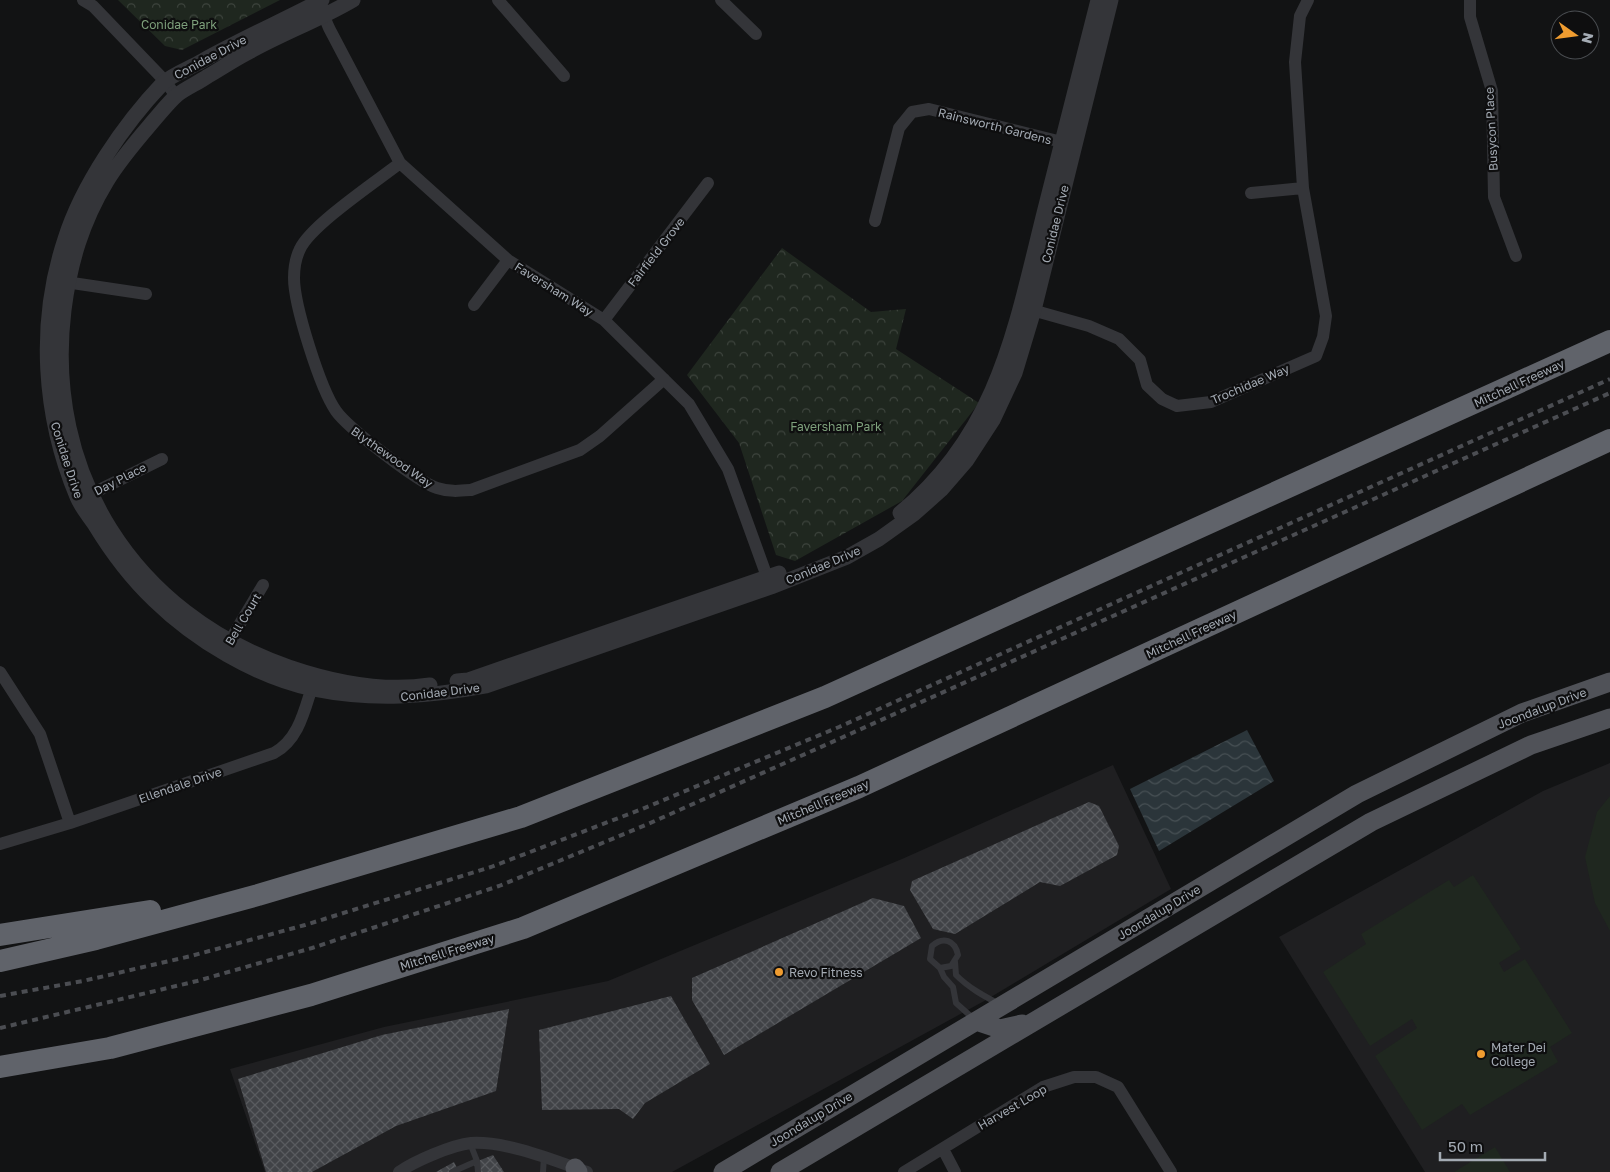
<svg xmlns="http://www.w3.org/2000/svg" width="1610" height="1172" viewBox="0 0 1610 1172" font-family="'Golos Text',sans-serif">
  <defs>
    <pattern id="park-crowns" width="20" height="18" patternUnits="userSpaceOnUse" patternTransform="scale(1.25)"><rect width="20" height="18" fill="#1f271f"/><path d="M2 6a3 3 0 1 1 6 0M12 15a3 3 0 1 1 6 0" fill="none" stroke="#3d443d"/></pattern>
    <pattern id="water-waves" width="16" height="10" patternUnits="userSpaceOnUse" patternTransform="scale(1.25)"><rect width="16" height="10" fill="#2b353a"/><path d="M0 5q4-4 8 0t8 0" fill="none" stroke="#475054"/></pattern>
    <pattern id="building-cross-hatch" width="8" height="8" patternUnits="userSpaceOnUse" patternTransform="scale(1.25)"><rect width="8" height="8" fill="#414347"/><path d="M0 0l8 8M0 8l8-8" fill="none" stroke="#595b5f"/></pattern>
  </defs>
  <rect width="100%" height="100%" fill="#121314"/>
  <path fill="#1f1f21" d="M 1610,763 L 1610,1172 L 1425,1172 L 1279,937 L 1543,791 Z
    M 1113,765 L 1171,889 L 986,1000 L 672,1172 L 265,1172 L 230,1069 L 384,1027 L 608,981 L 902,859 Z"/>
  <path fill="#1f271f" d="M 1610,796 L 1610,931 L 1595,903 L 1585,857 L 1597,812 Z
    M 1473,875 L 1521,949 L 1499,963 L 1504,972 L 1525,959 L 1572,1033 L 1550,1047 L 1558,1062 L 1470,1115 L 1462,1104 L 1422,1130 L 1375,1056 L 1417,1028 L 1412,1019 L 1370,1046 L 1323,972 L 1366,944 L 1361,934 L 1449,880 L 1454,887 Z
    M 1495,1147 L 1510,1172 L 1453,1172 L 1454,1172 Z"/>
  <path fill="url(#park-crowns)" d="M 118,0 L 280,0 L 182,50 L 165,46 Z
    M 782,248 L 871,312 L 906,309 L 896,349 L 979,403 L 902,501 L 795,561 L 776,555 L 739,443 L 687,375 Z"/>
  <path fill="url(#water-waves)" d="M 1247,730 L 1274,781 L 1159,851 L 1130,789 Z"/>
  <path fill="url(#building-cross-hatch)" d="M 1089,802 L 1099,806 L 1119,846 L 1117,855 L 1060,886 L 1040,882 L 955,934 L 933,929 L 910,890 L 912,881 Z
    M 873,898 L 904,906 L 921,938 L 724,1055 L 692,1000 L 692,978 Z
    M 671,996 L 710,1064 L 645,1103 L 633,1119 L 619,1109 L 542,1110 L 539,1030 Z
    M 509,1009 L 496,1091 L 396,1126 L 312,1172 L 266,1172 L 238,1079 L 382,1035 Z
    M 493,1155 L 504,1172 L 478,1172 L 473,1163 Z
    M 454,1162 L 459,1172 L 436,1172 Z"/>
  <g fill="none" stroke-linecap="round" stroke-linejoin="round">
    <path stroke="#343539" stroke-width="6" d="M 955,962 L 956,975 C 969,988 984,996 999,1004
      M 940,968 L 951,966 L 958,955 C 955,940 943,936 932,946 L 930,959 L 940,968 L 944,977 L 953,987 L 956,1003 L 975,1020
      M 477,1161 L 478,1172
      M 452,1172 L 477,1161 L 470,1143
      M 543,1172 L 544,1157"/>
    <path stroke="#343539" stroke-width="12" d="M 83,0 L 93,6 L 165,81 L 176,96
      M 498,0 L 564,76
      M 721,0 L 756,34
      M 1470,0 L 1470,17 L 1492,91 L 1494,197 L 1516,256
      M 320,7 L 329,28 L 400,163 L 508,260 L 604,320 L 689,404 L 728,469 L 770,585
      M 400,163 C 377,181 311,225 300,249 C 296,257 294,268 294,278 C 294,305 320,388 336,411 C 348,428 418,482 437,488 C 449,492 459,491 471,490 L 580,450 L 600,436 L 664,379
      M 1251,193 L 1303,188
      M 875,221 L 899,128 L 912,112 L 929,109 L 1070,144
      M 59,281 L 146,294
      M 474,305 L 508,260
      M 1025,308 L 1089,326 L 1119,339 L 1140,360 L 1147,385 L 1162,399 L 1177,406 L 1211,402 L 1316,356 L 1323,337 L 1326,316 L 1303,188 L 1295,62 L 1300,16 L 1308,0
      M 604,320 L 708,183
      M 85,497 L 162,459
      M 225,649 L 263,585
      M 0,672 L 40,734 L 70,823
      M 0,844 L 70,823 L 274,753 C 300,739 305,707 314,681
      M 943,1149 L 955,1172
      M 399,1172 C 415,1161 452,1145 471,1143 C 507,1141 553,1160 587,1172
      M 904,1172 L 1043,1087 L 1074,1077 L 1096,1077 L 1118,1087 L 1171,1172"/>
    <path stroke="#343539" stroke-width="15" d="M 322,0 C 282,21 241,39 202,61 C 190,68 173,74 163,83 C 124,124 82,185 65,239 C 37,323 43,415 77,497 C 81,507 89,516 95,525 C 112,553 130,577 154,600 C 195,640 256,677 313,689 C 373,701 427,697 486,686 L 771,587 L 847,557 L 879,539 L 914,514 L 941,490 L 967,460 L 993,420 L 1015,373 L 1034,310 L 1111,0
      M 353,0 C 319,20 283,33 249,52 C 235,59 222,68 208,76 C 198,83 186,88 177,95 C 169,102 162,111 155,119 C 138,139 121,158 107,181 C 82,222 70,263 64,310 C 44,473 134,614 289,667 C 333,682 384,692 430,685
      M 900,513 C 998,433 1015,329 1044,213 C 1062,142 1080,71 1098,0
      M 457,681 L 468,680 L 779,573"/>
    <path stroke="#505258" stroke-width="19" d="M 976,1021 L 1000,1029 L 1022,1024
      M 575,1168 L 578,1172
      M 723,1172 L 1357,794 L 1522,713 L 1610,682
      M 780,1172 L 1371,822 L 1531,745 L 1610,718"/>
    <path stroke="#60636a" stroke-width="22" d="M 0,935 L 150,911
      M 0,961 L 96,939 L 258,895 L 521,817 L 825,697 L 1610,341
      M 0,1067 L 110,1048 L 311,995 L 523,928 L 859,787 L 1610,440"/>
    <path stroke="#4b4d52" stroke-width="4" stroke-dasharray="6 5" stroke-linecap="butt" d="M 0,996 L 83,981 L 191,956 L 305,925 L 491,867 L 642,809 L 839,727 L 1610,379
      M 0,1028 L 197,981 L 312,948 L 499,886 L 648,824 L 841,738 L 1610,393"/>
  </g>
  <g fill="#ef9c30" stroke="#0e0e0f" stroke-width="2">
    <circle cx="779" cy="972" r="5"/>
    <circle cx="1481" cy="1054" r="5"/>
  </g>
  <g text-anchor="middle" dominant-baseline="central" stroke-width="4.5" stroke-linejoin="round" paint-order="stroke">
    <g font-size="12" fill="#7d9f7b" stroke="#0e0e0f">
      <text x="179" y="24">Conidae Park</text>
      <text x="836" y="426">Faversham Park</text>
    </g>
    <g font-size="12" fill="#a4abb4" stroke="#0e0e0f">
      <text transform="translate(210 57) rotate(-28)">Conidae Drive</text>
      <text transform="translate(995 126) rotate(14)">Rainsworth Gardens</text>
      <text transform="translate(1491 129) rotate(-93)">Busycon Place</text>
      <text transform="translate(1055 224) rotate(-76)">Conidae Drive</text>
      <text transform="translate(656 252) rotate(-52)">Fairfield Grove</text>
      <text transform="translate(554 289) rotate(32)">Faversham Way</text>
      <text transform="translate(1519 383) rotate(-25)">Mitchell Freeway</text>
      <text transform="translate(1250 384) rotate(-23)">Trochidae Way</text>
      <text transform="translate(392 457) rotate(35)">Blythewood Way</text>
      <text transform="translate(67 460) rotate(72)">Conidae Drive</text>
      <text transform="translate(120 479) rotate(-27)">Day Place</text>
      <text transform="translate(823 565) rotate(-23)">Conidae Drive</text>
      <text transform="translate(243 619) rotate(-59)">Bell Court</text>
      <text transform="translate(1191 634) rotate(-25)">Mitchell Freeway</text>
      <text transform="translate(440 692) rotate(-7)">Conidae Drive</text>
      <text transform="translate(1542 708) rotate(-21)">Joondalup Drive</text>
      <text transform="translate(180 785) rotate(-19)">Ellendale Drive</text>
      <text transform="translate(823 802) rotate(-23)">Mitchell Freeway</text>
      <text transform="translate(1159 912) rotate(-31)">Joondalup Drive</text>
      <text transform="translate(447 952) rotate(-17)">Mitchell Freeway</text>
      <text transform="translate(1012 1107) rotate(-30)">Harvest Loop</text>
      <text transform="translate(811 1119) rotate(-31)">Joondalup Drive</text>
    </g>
    <g font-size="12" fill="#a4abb4" stroke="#0e0e0f" text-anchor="start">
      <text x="789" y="972">Revo Fitness</text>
      <text x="1491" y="1047">Mater Dei<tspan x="1491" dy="14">College</tspan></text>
    </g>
  </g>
  <g transform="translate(1575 35) rotate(104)"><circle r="24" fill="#0e0e0f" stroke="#4a4d51"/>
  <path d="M0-4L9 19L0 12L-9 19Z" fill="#ef9c30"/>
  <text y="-8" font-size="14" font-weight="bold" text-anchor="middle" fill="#a4abb4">N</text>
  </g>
  <path d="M1440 1152v8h105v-8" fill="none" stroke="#a4abb4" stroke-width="2.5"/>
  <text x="1448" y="1152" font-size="15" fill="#a4abb4" stroke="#0e0e0f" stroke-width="4" paint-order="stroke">50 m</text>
</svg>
